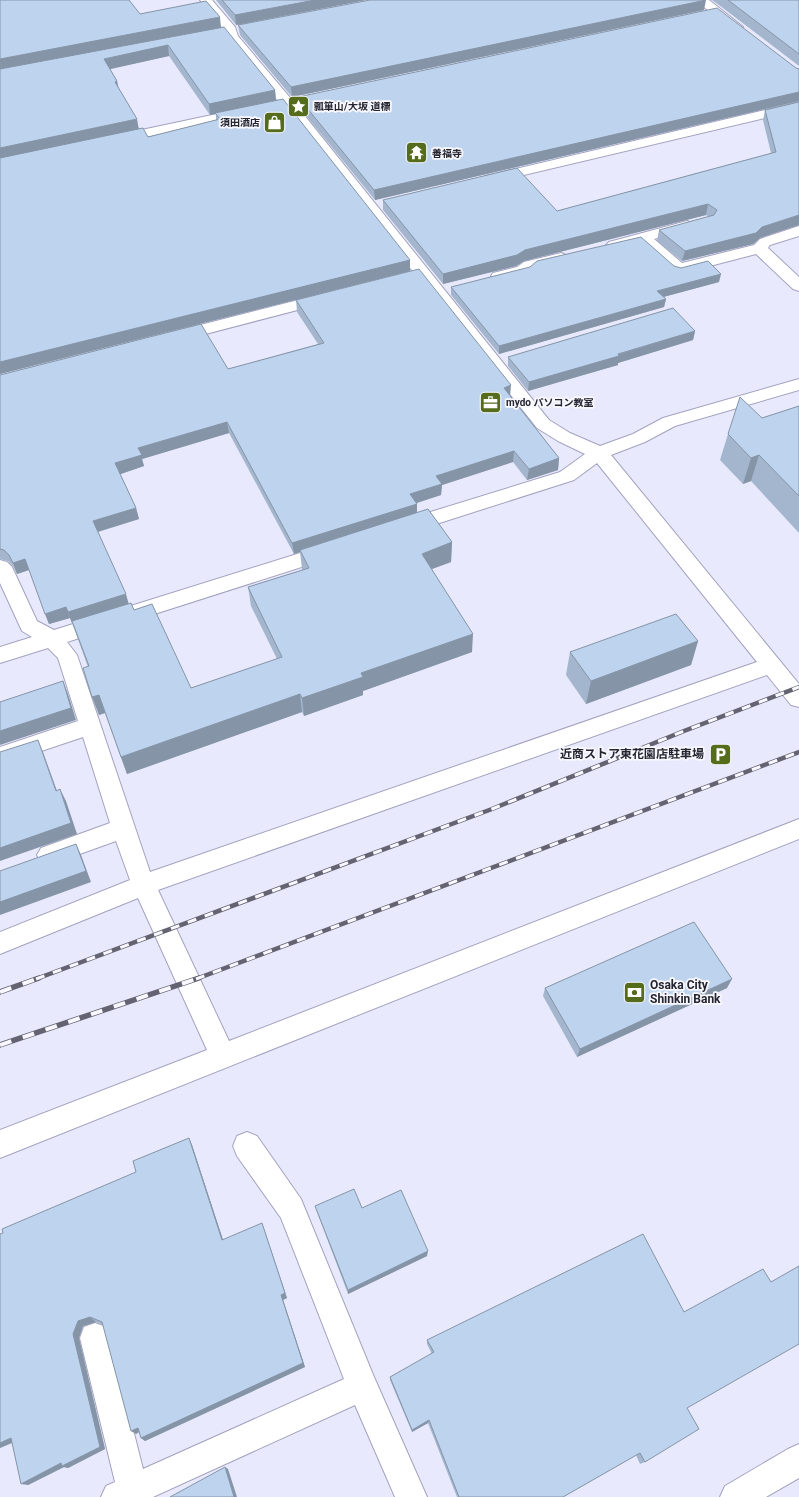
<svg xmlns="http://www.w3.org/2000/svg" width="799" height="1497" viewBox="0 0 799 1497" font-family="Roboto,'Noto Sans JP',sans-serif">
  <rect width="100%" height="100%" fill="#e9e9fd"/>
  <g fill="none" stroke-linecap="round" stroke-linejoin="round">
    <defs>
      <path id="minor" d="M 200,0 L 212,0 L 235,27 L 238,36 L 292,100 L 549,420 L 570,433 L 600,446 L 633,434 L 663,418 L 799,379 L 799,390 L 675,426 L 645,442 L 611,455 L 799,684 L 799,707 L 791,705 L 767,675 L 158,890 L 229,1041 L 799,819 L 799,839 L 0,1158 L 0,1130 L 207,1050 L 138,898 L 0,954 L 0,932 L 130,880 L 116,841 L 49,865 L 41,862 L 37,855 L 41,848 L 110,823 L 83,737 L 0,765 L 0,747 L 78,721 L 58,658 L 48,648 L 0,663 L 0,647 L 32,637 L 22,631 L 0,583 L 0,560 L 7,562 L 12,567 L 37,621 L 54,630 L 329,544 L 336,546 L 339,551 L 336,556 L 67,642 L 77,655 L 150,872 L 757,662 L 597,463 L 574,480 L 405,534 L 398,532 L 395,527 L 398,522 L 560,472 L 585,454 L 558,441 L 537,428 L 282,106 L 228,40 L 225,31 Z
        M 695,0 L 709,0 L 743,27 L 741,30 L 733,30 Z
        M 799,102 L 799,110 L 490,183 L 485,182 L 483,179 L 485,176 L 490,175 Z
        M 245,108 L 250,109 L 252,112 L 250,115 L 118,143 L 113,142 L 111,139 L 113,136 L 118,135 Z
        M 687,221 L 692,223 L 695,226 L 692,229 L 654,239 L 682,263 L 754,245 L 760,239 L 799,226 L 799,236 L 770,245 L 768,248 L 799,277 L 799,291 L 793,289 L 756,254 L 679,274 L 673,272 L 640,243 L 614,250 L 609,248 L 606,245 L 609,242 Z
        M 561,253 L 566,255 L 569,258 L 566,261 L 535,268 L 529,273 L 499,281 L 493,279 L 491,276 L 493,273 L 517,267 L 524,262 Z
        M 326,293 L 332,295 L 334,298 L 332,301 L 175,342 L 169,341 L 167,337 L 169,333 Z
        M 247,1132 L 257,1136 L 301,1199 L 374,1377 L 427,1497 L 395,1497 L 355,1405 L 153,1497 L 101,1497 L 106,1486 L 115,1482 L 80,1338 L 84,1327 L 95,1323 L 106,1327 L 110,1338 L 143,1469 L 344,1379 L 281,1218 L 237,1156 L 233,1146 L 237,1136 Z
        M 799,1444 L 799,1478 L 766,1497 L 720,1497 L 725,1486 L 788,1449 Z"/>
    </defs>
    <use href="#minor" stroke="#a2a2c0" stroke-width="2"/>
    <use href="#minor" fill="#fff" fill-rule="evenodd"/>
    <defs>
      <path id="rail-far1" d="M 36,979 L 492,809 L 684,731 L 799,687
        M 196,979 L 799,752"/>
      <path id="rail" d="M 0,992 L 39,978
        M 0,1045 L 199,978"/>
    </defs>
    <use href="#rail-far1" stroke="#636372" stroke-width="4.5"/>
    <use href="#rail" stroke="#636372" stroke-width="5.5"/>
    <use href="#rail-far1" stroke="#f8f8fe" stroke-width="3" stroke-dasharray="9" stroke-linecap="butt"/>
    <use href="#rail" stroke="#f8f8fe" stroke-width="4" stroke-dasharray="12" stroke-linecap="butt"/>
  </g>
  <path fill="#a3b6cd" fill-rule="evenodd" d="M 0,0 L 140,14 L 221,27 L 275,90 L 276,100 L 410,260 L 410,271 L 0,374 ZM 169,56 L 210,115 L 216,114 L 216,120 L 148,137 L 139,129 L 119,89 L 117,81 L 110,69 Z
    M 216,0 L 366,0 L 236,25 Z
    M 712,0 L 799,0 L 799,66 L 723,8 Z
    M 704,10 L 292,97 L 240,35 L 238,25 Z
    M 796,68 L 799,69 L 799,101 L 375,200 L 299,107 L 298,97 Z
    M 799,102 L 760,238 L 753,244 L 682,261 L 657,241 L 659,230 L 709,217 L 706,215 L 524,261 L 516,266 L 443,284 L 383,210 L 383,200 L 557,211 L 771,153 L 763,120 L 765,110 Z
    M 674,266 L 719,282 L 663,297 L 666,299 L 664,307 L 499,354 L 451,295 L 451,287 Z
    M 296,300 L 510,396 L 559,458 L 558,470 L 527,480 L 513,462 L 442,485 L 441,495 L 417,503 L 417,512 L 452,542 L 451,562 L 432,569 L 472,652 L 363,691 L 363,695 L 304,716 L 302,712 L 127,774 L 105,713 L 99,715 L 88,667 L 72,623 L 70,618 L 49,624 L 29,570 L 17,574 L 13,566 L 8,561 L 0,559 L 0,375 L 228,369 L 318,344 L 297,312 ZM 229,433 L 294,554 L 300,552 L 302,569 L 302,570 L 248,587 L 251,606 L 277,659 L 191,688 L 134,610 L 128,604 L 98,532 L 139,519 L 136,508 L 120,474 L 144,466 L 142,459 Z
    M 695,331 L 693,340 L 618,363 L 618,365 L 528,391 L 508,366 L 508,357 Z
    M 799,406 L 799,533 L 751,481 L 743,484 L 720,460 L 728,434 L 762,418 Z
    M 698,641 L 691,665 L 586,704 L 566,675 L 570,652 Z
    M 545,988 L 727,988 L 577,1057 L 543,996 Z
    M 189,1138 L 192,1145 L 223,1240 L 264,1229 L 287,1298 L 283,1300 L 305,1367 L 145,1441 L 141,1438 L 139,1432 L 136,1434 L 103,1325 L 96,1322 L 83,1326 L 79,1338 L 105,1449 L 68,1468 L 64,1467 L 28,1485 L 12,1443 L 0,1448 L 136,1172 Z
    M 315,1206 L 362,1208 L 427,1256 L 348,1294 L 317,1212 Z
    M 427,1340 L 687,1408 L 645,1462 L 640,1464 L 636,1455 L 563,1497 L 457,1497 L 428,1423 L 412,1432 L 390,1380 L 390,1377 L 432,1354 L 427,1344 Z"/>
  <path fill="#8594a7" d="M 315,0 L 366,0 L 236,25 L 235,15 Z
    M 706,0 L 704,10 L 292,97 L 291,87 Z
    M 220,17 L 221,28 L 0,70 L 0,59 Z
    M 168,45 L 169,56 L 106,70 L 104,59 Z
    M 117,81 L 119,92 L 115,82 Z
    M 275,90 L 276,101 L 210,115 L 209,104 Z
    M 799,92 L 799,101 L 375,200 L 374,190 Z
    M 137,119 L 139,130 L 0,159 L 0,148 Z
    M 708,204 L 706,215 L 524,261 L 516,266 L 443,284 L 443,274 L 525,250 Z
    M 799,215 L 799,225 L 760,238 L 753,244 L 682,261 L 685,251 L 762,227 Z
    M 410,260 L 410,271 L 0,374 L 0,362 Z
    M 721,274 L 719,282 L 656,299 L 657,291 Z
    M 666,299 L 664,307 L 499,354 L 499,346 Z
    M 695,331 L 693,340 L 618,363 L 618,365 L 528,391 L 529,382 Z
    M 511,385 L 510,397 L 504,388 Z
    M 227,422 L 229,433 L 142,459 L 144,466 L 118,475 L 115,463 L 138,448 Z
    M 514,451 L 513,462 L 442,485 L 441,495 L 410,505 L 410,494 L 436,476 Z
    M 759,455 L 751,481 L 743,484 L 751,458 Z
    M 559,458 L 558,470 L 527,480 L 529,469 Z
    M 417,504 L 417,515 L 300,550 L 300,552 L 294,554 L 292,543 Z
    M 136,508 L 139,519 L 97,532 L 93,521 Z
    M 452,542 L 451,562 L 421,573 L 422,554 Z
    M 25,559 L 29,570 L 17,574 L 13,563 Z
    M 126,594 L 129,605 L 72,623 L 68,612 Z
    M 66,607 L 70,618 L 49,624 L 45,614 Z
    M 473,634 L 472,652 L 363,691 L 363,695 L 304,716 L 302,698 L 361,673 Z
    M 698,641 L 691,665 L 586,704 L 591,681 Z
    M 63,681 L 68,694 L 76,720 L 0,745 L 0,731 Z
    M 300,694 L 302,712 L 127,774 L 121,757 Z
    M 99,695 L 105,713 L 99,715 L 92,697 Z
    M 38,740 L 43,752 L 61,802 L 56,791 Z
    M 60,789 L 66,801 L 77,834 L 0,861 L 0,848 Z
    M 76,844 L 81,855 L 91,882 L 0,915 L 0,902 Z
    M 732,979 L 727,988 L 577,1057 L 580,1049 Z
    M 189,1138 L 192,1145 L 225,1246 L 222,1240 Z
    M 262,1223 L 287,1298 L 283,1300 L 305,1367 L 145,1441 L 141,1438 L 281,1295 Z
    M 428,1251 L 427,1256 L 348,1294 L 348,1290 Z
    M 90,1317 L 96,1322 L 83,1326 L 79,1338 L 105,1449 L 68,1468 L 64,1467 L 28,1485 L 21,1484 L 78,1321 Z
    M 429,1420 L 428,1423 L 412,1432 L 412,1430 Z
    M 138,1428 L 142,1430 L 136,1434 L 131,1431 Z
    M 11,1438 L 18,1440 L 0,1448 L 0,1443 Z
    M 225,1467 L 228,1469 L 237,1497 L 234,1497 Z"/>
  <path fill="#bed4ee" stroke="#8594a7" d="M 0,0 L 129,0 L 140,14 L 206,1 L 220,17 L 0,59 Z
    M 222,0 L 315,0 L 235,15 Z
    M 370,0 L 706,0 L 291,87 L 238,25 Z
    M 728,0 L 799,0 L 799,54 Z
    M 717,8 L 796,68 L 799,69 L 799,92 L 374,190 L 298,97 Z
    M 224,27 L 275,90 L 209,104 L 168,45 L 104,59 L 117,81 L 115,82 L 137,119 L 0,148 L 0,69 Z
    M 283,99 L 410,260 L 0,362 L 0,158 L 143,128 L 148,137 L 220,119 L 215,113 Z
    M 799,102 L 799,215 L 762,227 L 756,233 L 685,251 L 659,230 L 714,215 L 717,210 L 708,204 L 525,250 L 517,255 L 443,274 L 383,200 L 517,168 L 557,211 L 776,152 L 765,110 Z
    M 641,237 L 674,266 L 681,268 L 708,261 L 721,274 L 657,291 L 666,299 L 499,346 L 451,287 L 530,267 L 537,261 Z
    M 419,269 L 511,385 L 504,388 L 559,458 L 529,469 L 514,451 L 436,476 L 442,484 L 410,494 L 417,504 L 292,543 L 227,422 L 138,448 L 142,455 L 115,463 L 136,508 L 93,521 L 126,594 L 68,612 L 66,607 L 45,614 L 25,559 L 13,563 L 9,555 L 4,550 L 0,549 L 0,375 L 201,324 L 228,369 L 324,343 L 296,300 Z
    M 673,308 L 695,331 L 618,354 L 619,356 L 529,382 L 508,357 Z
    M 740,397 L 762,418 L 799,406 L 799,496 L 759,455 L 751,458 L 728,434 Z
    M 428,509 L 452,542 L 422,554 L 473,634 L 361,673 L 363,677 L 302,698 L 300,694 L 121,757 L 99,695 L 92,697 L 83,668 L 89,666 L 72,621 L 131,603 L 134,610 L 152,604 L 191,688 L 282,657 L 248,587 L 309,568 L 300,550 Z
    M 676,614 L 698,641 L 591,681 L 570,652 Z
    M 63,681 L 71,708 L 0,731 L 0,702 Z
    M 38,740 L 56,791 L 60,789 L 71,823 L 0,848 L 0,752 Z
    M 76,844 L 86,871 L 0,902 L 0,871 Z
    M 694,922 L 732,979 L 580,1049 L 545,988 Z
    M 189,1138 L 222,1240 L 262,1223 L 285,1293 L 281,1295 L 303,1363 L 141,1438 L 138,1428 L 131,1431 L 102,1322 L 90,1317 L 78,1321 L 73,1334 L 100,1447 L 62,1466 L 61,1463 L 21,1484 L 11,1438 L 0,1443 L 0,1234 L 3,1233 L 2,1229 L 136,1172 L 133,1161 Z
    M 354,1189 L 362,1208 L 401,1190 L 428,1251 L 348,1290 L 315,1206 Z
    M 643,1234 L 684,1312 L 763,1269 L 771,1282 L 799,1266 L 799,1344 L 687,1408 L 699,1429 L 645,1462 L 640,1453 L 563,1497 L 459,1497 L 429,1420 L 412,1430 L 390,1377 L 434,1352 L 427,1340 Z
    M 225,1467 L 234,1497 L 170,1497 Z"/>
  <defs>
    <symbol id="sight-square" viewBox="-11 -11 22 22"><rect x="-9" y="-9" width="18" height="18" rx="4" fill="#556c1c" stroke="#f8f8fe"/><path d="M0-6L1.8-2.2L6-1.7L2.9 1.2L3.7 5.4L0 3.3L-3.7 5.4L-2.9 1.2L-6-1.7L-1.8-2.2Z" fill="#fff"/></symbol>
    <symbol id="shop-square" viewBox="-11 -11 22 22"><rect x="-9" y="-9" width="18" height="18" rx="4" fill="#556c1c" stroke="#f8f8fe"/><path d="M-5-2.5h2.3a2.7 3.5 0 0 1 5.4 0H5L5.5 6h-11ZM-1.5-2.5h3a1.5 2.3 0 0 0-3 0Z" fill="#fff"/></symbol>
    <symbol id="temple-square" viewBox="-11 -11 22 22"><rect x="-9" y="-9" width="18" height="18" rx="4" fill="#556c1c" stroke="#f8f8fe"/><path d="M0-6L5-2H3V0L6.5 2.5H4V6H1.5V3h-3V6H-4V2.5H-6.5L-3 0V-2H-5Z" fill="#fff"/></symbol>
    <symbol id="office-square" viewBox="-11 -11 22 22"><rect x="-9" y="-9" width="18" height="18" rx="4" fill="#556c1c" stroke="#f8f8fe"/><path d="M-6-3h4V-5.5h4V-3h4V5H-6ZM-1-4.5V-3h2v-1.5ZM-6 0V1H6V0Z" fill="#fff"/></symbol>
    <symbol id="parking-square" viewBox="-11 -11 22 22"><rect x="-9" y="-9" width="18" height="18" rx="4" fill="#556c1c" stroke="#f8f8fe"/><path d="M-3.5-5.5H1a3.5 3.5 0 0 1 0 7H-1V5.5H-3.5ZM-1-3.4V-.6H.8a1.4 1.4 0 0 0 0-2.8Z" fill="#fff"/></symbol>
    <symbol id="bank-square" viewBox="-11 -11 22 22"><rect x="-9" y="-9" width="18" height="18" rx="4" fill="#556c1c" stroke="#f8f8fe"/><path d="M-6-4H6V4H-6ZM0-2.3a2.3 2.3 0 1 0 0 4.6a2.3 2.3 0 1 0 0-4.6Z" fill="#fff"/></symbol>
  </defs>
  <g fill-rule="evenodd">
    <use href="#sight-square" x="286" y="94" width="25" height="25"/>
    <use href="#shop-square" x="262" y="110" width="25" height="25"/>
    <use href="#temple-square" x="404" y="140" width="25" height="25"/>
    <use href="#office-square" x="478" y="390" width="25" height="25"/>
    <use href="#parking-square" x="708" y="742" width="25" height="25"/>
    <use href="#bank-square" x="622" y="980" width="25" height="25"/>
  </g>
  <g text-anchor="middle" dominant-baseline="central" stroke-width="3.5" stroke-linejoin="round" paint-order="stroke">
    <g font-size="10" font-weight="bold" fill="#252531" stroke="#f8f8fe" text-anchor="start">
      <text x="314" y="106">瓢箪山/大坂 道標</text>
      <text x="260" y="122" text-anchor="end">須田酒店</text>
      <text x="432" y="153">善福寺</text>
      <text x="506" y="402">mydo パソコン教室</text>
    </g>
    <g font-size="12" font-weight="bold" fill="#252531" stroke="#f8f8fe" text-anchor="end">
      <text x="704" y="754">近商ストア東花園店駐車場</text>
      <text x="650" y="985" text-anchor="start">Osaka City<tspan x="650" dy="14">Shinkin Bank</tspan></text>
    </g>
  </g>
</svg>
